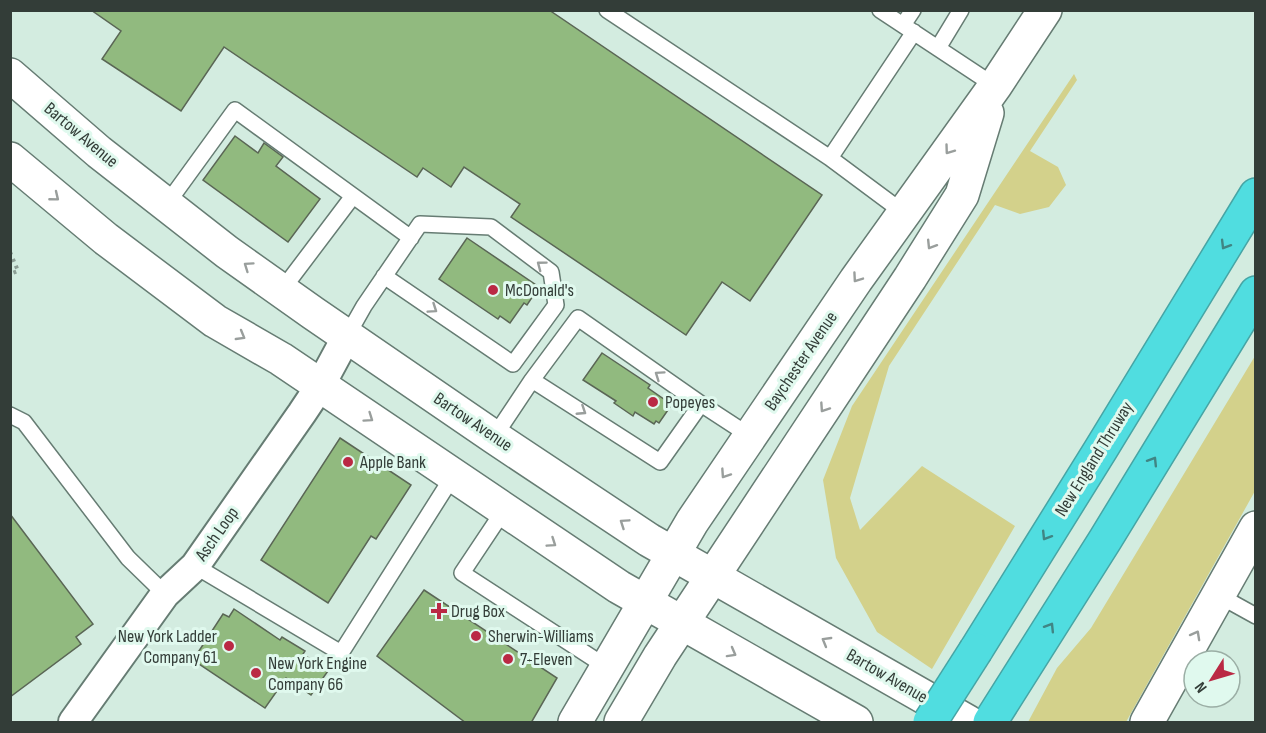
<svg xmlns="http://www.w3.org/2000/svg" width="1266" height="733" viewBox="0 0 1266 733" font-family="'Sofia Sans Condensed',sans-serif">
  <rect width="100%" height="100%" fill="#d3ece0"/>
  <path fill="#d3d18b" d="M 1074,74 L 1077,80 L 1030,151 L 1058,167 L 1066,185 L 1049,207 L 1020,214 L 995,205 L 889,366 L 850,498 L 860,530 L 922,466 L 1015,526 L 932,669 L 877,632 L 836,558 L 823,480 L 852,406 Z
    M 1255,356 L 1255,491 L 1126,722 L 1028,722 L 1057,668 L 1091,628 Z"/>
  <path fill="#91ba7f" stroke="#5a6655" stroke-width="1.5" d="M 91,10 L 549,10 L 822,195 L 750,301 L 722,282 L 686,335 L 511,217 L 520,204 L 464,167 L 451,187 L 423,168 L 417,177 L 224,47 L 181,111 L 102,59 L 121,31 Z
    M 235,136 L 258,153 L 264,143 L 283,157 L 276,166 L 320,199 L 288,242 L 203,180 Z
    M 467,238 L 539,287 L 527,305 L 524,303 L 510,323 L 500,316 L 498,319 L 439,279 Z
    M 602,353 L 650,385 L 648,388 L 668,402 L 667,404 L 670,407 L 659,423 L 656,421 L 654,424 L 635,412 L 633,416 L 614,403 L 616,401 L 583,380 Z
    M 340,438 L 411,485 L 376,539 L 371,536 L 328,603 L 261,560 Z
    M 10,514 L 93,624 L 76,637 L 81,644 L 10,697 Z
    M 424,590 L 557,678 L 531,723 L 466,723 L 377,656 Z
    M 234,609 L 280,640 L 282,637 L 305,651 L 303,654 L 328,671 L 311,695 L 286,678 L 265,708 L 193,660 L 223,614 L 229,617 Z"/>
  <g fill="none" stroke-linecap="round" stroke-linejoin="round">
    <defs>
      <path id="service" d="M 607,10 L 830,158 L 904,213
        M 880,10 L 995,86
        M 903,25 L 913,10
        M 938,48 L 961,10
        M 830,158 L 914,32
        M 166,205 L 235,110 L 411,238
        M 282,290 L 353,196
        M 347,336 L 364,306 L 420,224 L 491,227 L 551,272 L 556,305 L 513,364 L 384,276
        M 701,404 L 750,436
        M 10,415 L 24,422 L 128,558 L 165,594
        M 494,437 L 532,380 L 578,318 L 701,404 L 660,462 L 532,380
        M 504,510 L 462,573 L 608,668
        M 195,566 L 341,653 L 453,476
        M 1218,595 L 1256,616"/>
      <path id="minor" d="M 73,722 L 165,594 L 195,566 L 302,413 L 320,386 L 347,336"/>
      <path id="secondary" d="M 10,75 L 99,152 L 227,252 L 313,313 L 494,437 L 649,540 L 968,722
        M 10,159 L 106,239 L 215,321 L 281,359 L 619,587 L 856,722
        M 575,722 L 692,522 L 856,280 L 995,86 L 1045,10
        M 621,722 L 660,656 L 910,278 L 962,195 L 987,113
        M 1147,722 L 1256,528"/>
      <path id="motorway" d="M 976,650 L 1101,449 L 1256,195
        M 990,722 L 1105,540 L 1256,293"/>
    </defs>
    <use href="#service" stroke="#667c73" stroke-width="18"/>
    <use href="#minor" stroke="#667c73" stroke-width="32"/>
    <use href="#secondary" stroke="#667c73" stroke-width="36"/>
    <use href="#motorway" stroke="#46a5a5" stroke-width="36"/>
    <path stroke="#8c9e95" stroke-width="4" stroke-dasharray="3 4.5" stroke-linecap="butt" d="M 10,252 L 18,271 L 10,274"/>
    <use href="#service" stroke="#fff" stroke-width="15"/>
    <use href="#minor" stroke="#fff" stroke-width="28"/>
    <use href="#secondary" stroke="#fff" stroke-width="33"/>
    <use href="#motorway" stroke="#50dde0" stroke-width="33"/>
    <defs>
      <path id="motorway-bridge" d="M 930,722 L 976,650"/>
    </defs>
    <use href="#motorway-bridge" stroke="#46a5a5" stroke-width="36" stroke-linecap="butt"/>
    <use href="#motorway-bridge" stroke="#50dde0" stroke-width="33"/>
  </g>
  <defs><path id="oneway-chevron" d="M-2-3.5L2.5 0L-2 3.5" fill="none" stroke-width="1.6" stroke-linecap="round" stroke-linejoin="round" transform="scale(1.5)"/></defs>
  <g stroke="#999e9c">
    <use href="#oneway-chevron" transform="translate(949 150) rotate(126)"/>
    <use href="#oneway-chevron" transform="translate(55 197) rotate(39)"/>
    <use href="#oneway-chevron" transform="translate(931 245) rotate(122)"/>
    <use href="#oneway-chevron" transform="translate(541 265) rotate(-143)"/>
    <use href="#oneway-chevron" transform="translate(248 266) rotate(-145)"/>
    <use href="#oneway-chevron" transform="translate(857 278) rotate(125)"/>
    <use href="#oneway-chevron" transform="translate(433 309) rotate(34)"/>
    <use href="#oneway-chevron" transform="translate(241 336) rotate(30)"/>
    <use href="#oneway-chevron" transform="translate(659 375) rotate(-145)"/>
    <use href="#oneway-chevron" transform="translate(824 408) rotate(124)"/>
    <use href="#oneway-chevron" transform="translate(582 411) rotate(33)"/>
    <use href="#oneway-chevron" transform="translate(369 418) rotate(35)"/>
    <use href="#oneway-chevron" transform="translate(725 474) rotate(124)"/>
    <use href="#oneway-chevron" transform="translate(624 523) rotate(-146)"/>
    <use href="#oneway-chevron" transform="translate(552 543) rotate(34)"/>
    <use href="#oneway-chevron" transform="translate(1196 635) rotate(-61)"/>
    <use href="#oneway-chevron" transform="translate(826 641) rotate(-150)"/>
    <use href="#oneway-chevron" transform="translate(732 653) rotate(29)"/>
  </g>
  <g stroke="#408584">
    <use href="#oneway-chevron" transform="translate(1225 245) rotate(121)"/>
    <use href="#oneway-chevron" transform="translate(1153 461) rotate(-58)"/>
    <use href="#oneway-chevron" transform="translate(1046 536) rotate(122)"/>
    <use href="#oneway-chevron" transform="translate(1050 627) rotate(-58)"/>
  </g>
  <g fill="#ba2944" stroke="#e0f9ee" stroke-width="2">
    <circle cx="493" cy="290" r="6"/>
    <circle cx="653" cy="402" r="6"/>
    <circle cx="348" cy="462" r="6"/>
    <path d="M436 602h6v6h6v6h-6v6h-6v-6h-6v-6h6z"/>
    <circle cx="476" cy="636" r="6"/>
    <circle cx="229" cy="646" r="6"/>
    <circle cx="508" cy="659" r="6"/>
    <circle cx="256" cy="673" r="6"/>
  </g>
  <g text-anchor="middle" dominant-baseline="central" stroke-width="6" stroke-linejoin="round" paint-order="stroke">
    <g font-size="18" fill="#333d38" stroke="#e0f9ee">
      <text transform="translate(81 135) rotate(40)">Bartow Avenue</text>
      <text transform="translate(801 361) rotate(-56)">Baychester Avenue</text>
      <text transform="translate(473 422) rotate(34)">Bartow Avenue</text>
      <text transform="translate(1094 459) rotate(-58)">New England Thruway</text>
      <text transform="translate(217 534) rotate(-55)">Asch Loop</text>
      <text transform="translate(887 676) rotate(30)">Bartow Avenue</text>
    </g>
    <g font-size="18" fill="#333d38" stroke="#e0f9ee" text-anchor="start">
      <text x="505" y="290">McDonald's</text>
      <text x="665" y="402">Popeyes</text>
      <text x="360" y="462">Apple Bank</text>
      <text x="451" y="611">Drug Box</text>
      <text x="217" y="636" text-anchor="end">New York Ladder<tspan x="217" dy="21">Company 61</tspan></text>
      <text x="488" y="636">Sherwin-Williams</text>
      <text x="520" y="659">7-Eleven</text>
      <text x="268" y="663">New York Engine<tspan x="268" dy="21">Company 66</tspan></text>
    </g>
  </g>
  <rect width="1266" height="733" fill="none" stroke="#333d38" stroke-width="24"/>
  <g transform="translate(1212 679) rotate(233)"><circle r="28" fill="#e0f9ee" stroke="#9baea5" stroke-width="1.5"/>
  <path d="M0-4.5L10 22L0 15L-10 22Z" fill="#ba2944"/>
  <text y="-9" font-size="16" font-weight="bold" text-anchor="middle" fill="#333d38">N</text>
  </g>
</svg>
